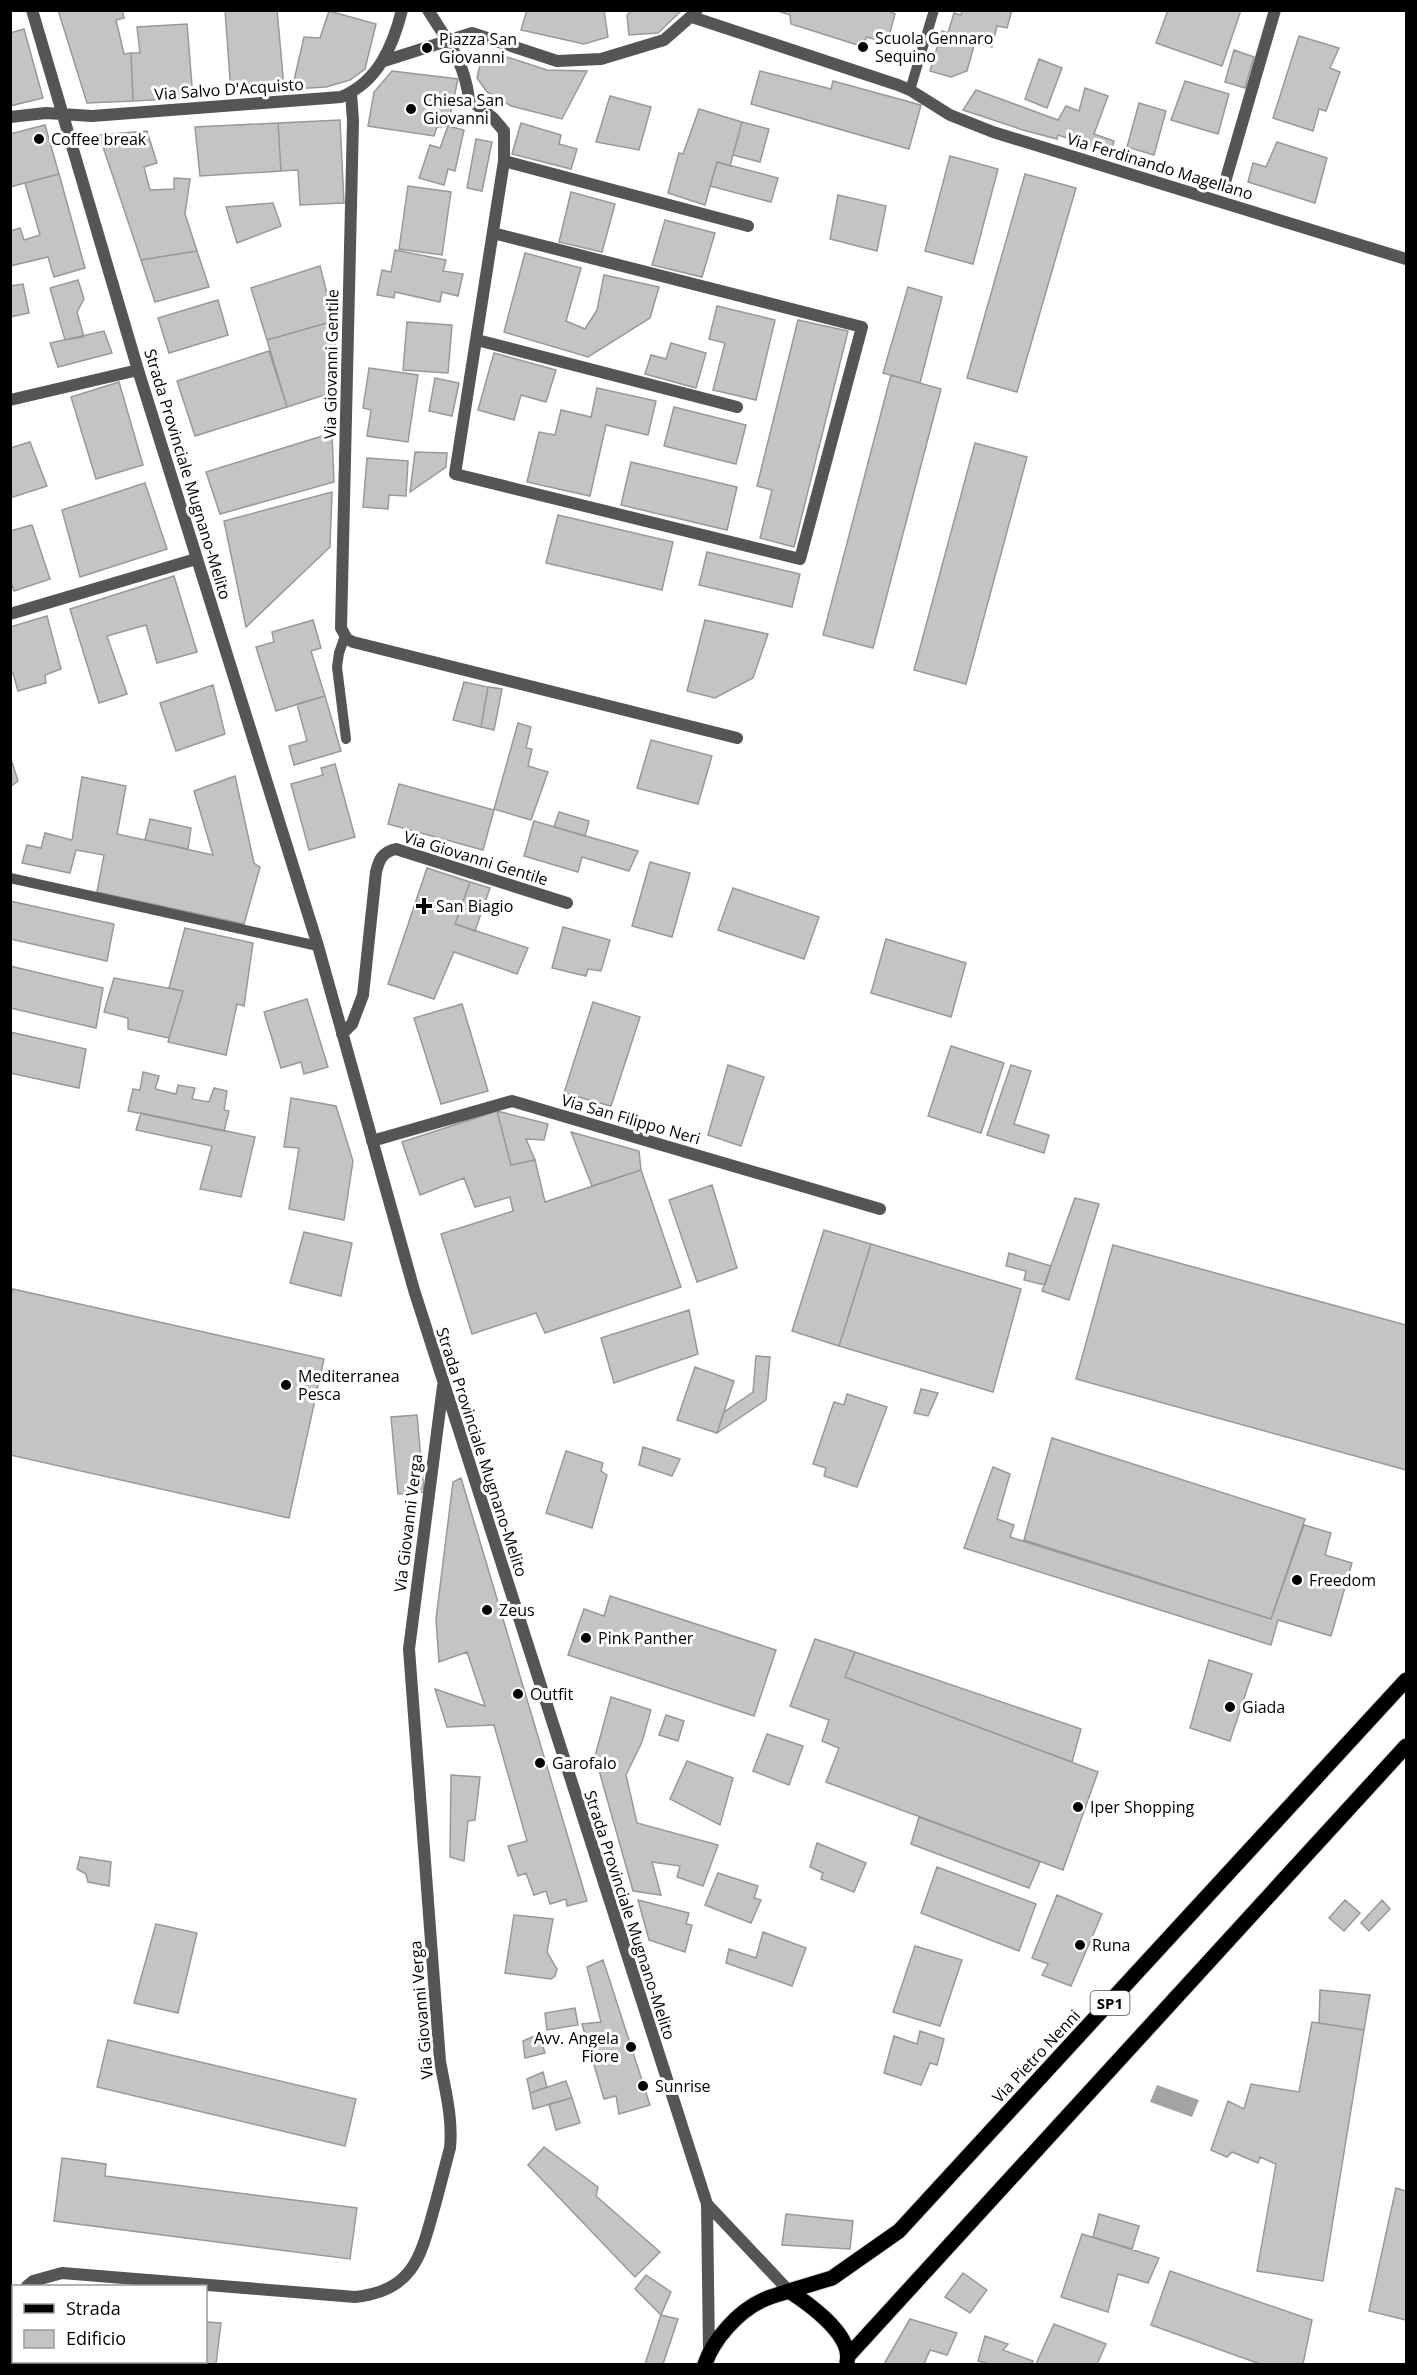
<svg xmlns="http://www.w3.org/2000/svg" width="1417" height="2375" viewBox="0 0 1417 2375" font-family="'Open Sans',sans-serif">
  <rect width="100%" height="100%" fill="#fff"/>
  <path fill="#a3a3a3" d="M 1157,2085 L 1199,2100 L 1192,2117 L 1150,2102 Z"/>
  <path fill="#c4c4c4" stroke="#999" stroke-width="1.5" d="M 58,10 L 122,10 L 124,18 L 116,20 L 124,54 L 131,53 L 133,101 L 87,103 Z
    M 225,10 L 277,10 L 284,87 L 231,93 Z
    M 527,10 L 604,10 L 608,37 L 584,44 L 521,30 Z
    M 633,10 L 682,10 L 658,33 L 629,35 L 627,15 Z
    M 775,10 L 886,10 L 895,14 L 887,43 L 867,37 L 861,46 L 791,24 L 790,15 Z
    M 962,10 L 1012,10 L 1007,28 L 997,26 L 992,47 L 975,42 L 967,71 L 951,77 L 930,71 L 942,31 L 948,33 L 954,13 L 961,15 Z
    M 1168,10 L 1241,10 L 1222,66 L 1156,43 Z
    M 329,11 L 376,24 L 365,69 L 350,80 L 326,87 L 292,89 L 304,37 L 320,38 Z
    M 187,24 L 193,98 L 133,101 L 131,53 L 140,53 L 137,27 Z
    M 24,29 L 43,98 L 10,106 L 10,33 Z
    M 1299,36 L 1339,48 L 1330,68 L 1340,72 L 1326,111 L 1319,109 L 1313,131 L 1273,118 Z
    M 1234,50 L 1254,57 L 1245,88 L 1225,82 Z
    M 482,56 L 507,57 L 547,70 L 587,71 L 562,119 L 511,106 L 487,92 L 477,78 Z
    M 1039,59 L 1062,68 L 1047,108 L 1025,99 Z
    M 392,71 L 458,79 L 448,126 L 437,127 L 434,136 L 368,126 L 374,92 Z
    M 760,71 L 831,89 L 833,81 L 921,105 L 909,149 L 751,104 Z
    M 1185,81 L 1229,94 L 1218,134 L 1171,120 Z
    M 1085,88 L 1108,96 L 1094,134 L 1114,141 L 1111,152 L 1058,135 L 1057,139 L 1023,130 L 963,110 L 976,90 L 1058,120 L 1066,106 L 1079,111 Z
    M 610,96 L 651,107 L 639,150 L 596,142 Z
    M 1139,103 L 1166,111 L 1154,155 L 1127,147 Z
    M 699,109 L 742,122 L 730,166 L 717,162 L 705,205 L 668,193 L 679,153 L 683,154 Z
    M 340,120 L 344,203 L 300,205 L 298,170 L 281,171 L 278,123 Z
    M 742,122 L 769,129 L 760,162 L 733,155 Z
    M 278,123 L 281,171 L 200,176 L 195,127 Z
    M 521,123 L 561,135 L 559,144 L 577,149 L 571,169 L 512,154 Z
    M 45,125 L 59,174 L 10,187 L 10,134 Z
    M 448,126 L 464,130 L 455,171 L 448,169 L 444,185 L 419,178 L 430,145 L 440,148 Z
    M 147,131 L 157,163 L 144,167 L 150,190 L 174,189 L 174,178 L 190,179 L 185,214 L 197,251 L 141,260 L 99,135 Z
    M 476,139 L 492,142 L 482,191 L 467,188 Z
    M 1277,142 L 1327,158 L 1315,203 L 1248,182 L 1253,163 L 1266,167 Z
    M 950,156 L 998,169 L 973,264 L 925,251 Z
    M 717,162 L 778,178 L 771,202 L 710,186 Z
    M 59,174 L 85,268 L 54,277 L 48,257 L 10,266 L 10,231 L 20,228 L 24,240 L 40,235 L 25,183 Z
    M 1025,174 L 1076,188 L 1017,392 L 967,378 Z
    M 408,186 L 451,192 L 442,255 L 399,249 Z
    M 571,192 L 615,204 L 602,252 L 559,242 Z
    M 838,195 L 886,206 L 877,251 L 830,239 Z
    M 273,203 L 281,226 L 237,243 L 226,207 Z
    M 665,220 L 715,233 L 702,277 L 652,265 Z
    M 395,250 L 446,260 L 443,271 L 463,274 L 458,296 L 442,292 L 440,302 L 395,292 L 394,298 L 377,295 L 382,270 L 391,272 Z
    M 197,251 L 209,287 L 155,302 L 141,260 Z
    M 525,253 L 581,268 L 566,321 L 585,329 L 597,310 L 604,275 L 659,287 L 650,318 L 588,357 L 504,332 Z
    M 320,266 L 334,321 L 267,340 L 251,288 Z
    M 78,280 L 84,299 L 77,312 L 84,337 L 65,340 L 50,288 Z
    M 23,284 L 29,313 L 10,317 L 10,286 Z
    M 908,287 L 942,297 L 920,383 L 883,373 Z
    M 218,300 L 228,335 L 169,353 L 158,318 Z
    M 717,306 L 775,320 L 756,400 L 713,390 L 725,343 L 709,339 Z
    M 798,320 L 848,331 L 794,547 L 760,538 L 772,490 L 757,486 Z
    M 334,321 L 337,391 L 287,407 L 267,340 Z
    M 407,322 L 452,325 L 448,373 L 403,370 Z
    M 104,331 L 112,353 L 58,367 L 50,343 Z
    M 671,343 L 706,353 L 696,388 L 645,374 L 651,355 L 666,359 Z
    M 269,351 L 287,407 L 195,436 L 177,381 Z
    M 494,353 L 556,370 L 546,402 L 521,395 L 514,420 L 478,410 Z
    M 369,368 L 418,375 L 408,442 L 367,436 L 371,410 L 363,408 Z
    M 891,375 L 941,389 L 873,648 L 823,635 Z
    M 435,378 L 459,383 L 452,416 L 429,411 Z
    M 119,382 L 143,465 L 96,479 L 71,397 Z
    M 597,388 L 656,401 L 648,435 L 606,425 L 590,496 L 527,482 L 539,432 L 555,435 L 561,410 L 591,417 Z
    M 674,407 L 746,425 L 736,464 L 664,446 Z
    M 332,433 L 334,482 L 220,514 L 206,472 Z
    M 30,442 L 47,486 L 10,498 L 10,448 Z
    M 975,443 L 1027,457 L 966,684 L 914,670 Z
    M 415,452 L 447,453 L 446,467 L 410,492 Z
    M 367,458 L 408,461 L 406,496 L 389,495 L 388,509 L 363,507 Z
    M 631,462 L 737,487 L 727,530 L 621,505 Z
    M 145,483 L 167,549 L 80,577 L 62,510 Z
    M 332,492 L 330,547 L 246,627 L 224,521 Z
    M 558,515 L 673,542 L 662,590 L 546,563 Z
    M 32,525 L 50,579 L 14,591 L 10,580 L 10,531 Z
    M 707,552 L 800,574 L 792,607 L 699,585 Z
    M 174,576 L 197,652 L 157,663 L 146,625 L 107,636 L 127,694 L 99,703 L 70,609 Z
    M 47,616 L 61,669 L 45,675 L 46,683 L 18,691 L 13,673 L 10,674 L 10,627 Z
    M 313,620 L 321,648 L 311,651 L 325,696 L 276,711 L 256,647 L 274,642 L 272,632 Z
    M 705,620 L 768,634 L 753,678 L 715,698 L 687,691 Z
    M 464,682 L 488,687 L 481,727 L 453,720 Z
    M 213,685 L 225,734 L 176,751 L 160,703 Z
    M 488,687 L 502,689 L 494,730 L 481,727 Z
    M 325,696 L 341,751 L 294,765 L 289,746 L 307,741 L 297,704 Z
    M 518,723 L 531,727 L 526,748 L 532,749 L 528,766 L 548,772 L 531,820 L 494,809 Z
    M 651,740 L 712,756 L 698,804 L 637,788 Z
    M 10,756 L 18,781 L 10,787 Z
    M 335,764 L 355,837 L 309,850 L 291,784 L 323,775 L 321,768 Z
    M 235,776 L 254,863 L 260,867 L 244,924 L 97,892 L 104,855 L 76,850 L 70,873 L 22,863 L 27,845 L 41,848 L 45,833 L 72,840 L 82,777 L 126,786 L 117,834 L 213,855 L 194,791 Z
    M 399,784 L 494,810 L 483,850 L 388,824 Z
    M 559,812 L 589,821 L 585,836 L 554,827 Z
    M 150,819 L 191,828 L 188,849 L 145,840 Z
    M 534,821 L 638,851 L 629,871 L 582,857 L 578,872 L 524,856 Z
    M 650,862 L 690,873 L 672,937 L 632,926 Z
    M 427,868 L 470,882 L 455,924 L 528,948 L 517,974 L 454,952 L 434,999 L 388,984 Z
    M 470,882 L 490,888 L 475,931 L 455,924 Z
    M 733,888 L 819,917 L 804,959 L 718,930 Z
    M 10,901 L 114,924 L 107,961 L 10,939 Z
    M 563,927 L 610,940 L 601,971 L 588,969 L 586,976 L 552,968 Z
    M 185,928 L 253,943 L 244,1006 L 237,1004 L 226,1055 L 168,1042 L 183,991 L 169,988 Z
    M 886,939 L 966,963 L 951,1017 L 871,993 Z
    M 10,966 L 103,988 L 96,1028 L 10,1008 Z
    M 114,978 L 183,991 L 169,1038 L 128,1029 L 128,1018 L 104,1012 Z
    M 307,999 L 328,1067 L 304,1074 L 301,1062 L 281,1068 L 264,1012 Z
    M 593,1002 L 640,1017 L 611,1106 L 564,1093 Z
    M 462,1004 L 488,1091 L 441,1104 L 414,1018 Z
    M 10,1032 L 86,1049 L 79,1088 L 10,1073 Z
    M 951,1046 L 1004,1063 L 981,1133 L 928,1116 Z
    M 728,1065 L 764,1077 L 741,1146 L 708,1135 Z
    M 1011,1065 L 1031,1071 L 1014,1124 L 1049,1135 L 1044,1153 L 987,1135 Z
    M 143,1072 L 159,1076 L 155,1089 L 176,1094 L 178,1085 L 195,1088 L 192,1099 L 209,1102 L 214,1088 L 227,1091 L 224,1110 L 229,1111 L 224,1131 L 128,1111 L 133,1089 L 140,1090 Z
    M 291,1098 L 336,1106 L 353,1161 L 344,1220 L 289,1209 L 299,1148 L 284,1147 Z
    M 497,1111 L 511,1165 L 535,1160 L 545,1202 L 641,1170 L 681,1287 L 545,1333 L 536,1313 L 472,1334 L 441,1234 L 513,1211 L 510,1197 L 475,1207 L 464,1178 L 420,1195 L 402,1142 Z
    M 497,1111 L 548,1124 L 544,1140 L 526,1139 L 535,1160 L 511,1165 Z
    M 141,1113 L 255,1137 L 241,1197 L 200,1189 L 212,1146 L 136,1130 Z
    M 571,1132 L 639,1151 L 641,1170 L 592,1186 Z
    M 712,1185 L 737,1268 L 697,1282 L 669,1200 Z
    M 1075,1198 L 1099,1204 L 1069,1300 L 1042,1291 Z
    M 824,1230 L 871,1244 L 839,1346 L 792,1331 Z
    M 304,1232 L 352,1243 L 341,1296 L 290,1283 Z
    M 871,1244 L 1021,1289 L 993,1392 L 839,1346 Z
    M 1113,1245 L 1406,1325 L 1406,1470 L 1076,1379 Z
    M 1009,1253 L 1051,1266 L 1045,1285 L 1024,1280 L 1026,1271 L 1006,1266 Z
    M 13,1289 L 324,1359 L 289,1518 L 10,1455 L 10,1299 Z
    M 689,1310 L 698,1354 L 614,1383 L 601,1338 Z
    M 756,1356 L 770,1357 L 766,1400 L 717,1433 L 724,1412 L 753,1392 Z
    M 695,1367 L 734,1381 L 717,1433 L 677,1420 Z
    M 921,1389 L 938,1393 L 928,1416 L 914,1413 Z
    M 847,1394 L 887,1407 L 857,1487 L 824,1476 L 826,1468 L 813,1464 L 834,1402 L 844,1405 Z
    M 417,1415 L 424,1492 L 398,1494 L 391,1417 Z
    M 1052,1438 L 1305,1519 L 1271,1619 L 1024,1540 Z
    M 643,1447 L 680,1459 L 672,1476 L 639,1465 Z
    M 566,1451 L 603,1463 L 601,1471 L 607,1475 L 592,1528 L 546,1513 Z
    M 993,1467 L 1010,1474 L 997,1519 L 1014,1525 L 1010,1537 L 1271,1619 L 1304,1525 L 1331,1533 L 1325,1555 L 1352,1563 L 1331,1636 L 1278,1620 L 1271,1645 L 964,1548 Z
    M 461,1478 L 587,1901 L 567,1906 L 566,1899 L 550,1904 L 546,1891 L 534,1895 L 526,1873 L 518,1876 L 508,1846 L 527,1841 L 494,1725 L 447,1727 L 435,1689 L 485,1706 L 467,1652 L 439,1662 L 436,1619 L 453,1482 Z
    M 610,1596 L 776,1650 L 754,1716 L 568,1655 L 584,1609 L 604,1616 Z
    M 815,1639 L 855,1652 L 845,1677 L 1098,1772 L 1063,1870 L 826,1782 L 839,1748 L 822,1741 L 829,1720 L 790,1706 Z
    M 855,1652 L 1081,1729 L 1072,1762 L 845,1677 Z
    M 1209,1660 L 1252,1674 L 1230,1741 L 1190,1728 Z
    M 611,1697 L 651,1710 L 642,1742 L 626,1775 L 637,1823 L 718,1845 L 703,1886 L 677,1877 L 680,1866 L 652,1862 L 661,1895 L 633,1891 L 595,1756 Z
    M 666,1715 L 684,1721 L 678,1741 L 659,1735 Z
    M 767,1734 L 803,1746 L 789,1785 L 753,1771 Z
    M 687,1761 L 733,1778 L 720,1825 L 670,1799 Z
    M 451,1775 L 480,1777 L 475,1820 L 468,1821 L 464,1861 L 450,1857 Z
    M 919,1817 L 1040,1862 L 1029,1888 L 911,1844 Z
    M 817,1843 L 866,1863 L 854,1892 L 821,1879 L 823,1873 L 810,1867 Z
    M 80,1857 L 111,1862 L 109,1886 L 88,1882 L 86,1874 L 77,1869 Z
    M 937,1867 L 1036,1904 L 1019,1951 L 921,1913 Z
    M 718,1873 L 758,1886 L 754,1898 L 761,1900 L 751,1923 L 705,1905 Z
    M 1057,1895 L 1102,1914 L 1071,1986 L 1042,1975 L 1048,1964 L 1032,1958 Z
    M 638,1900 L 689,1913 L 686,1924 L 692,1925 L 685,1952 L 649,1940 Z
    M 1345,1900 L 1360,1913 L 1344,1931 L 1329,1918 Z
    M 1382,1900 L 1390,1909 L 1369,1931 L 1361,1923 Z
    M 514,1915 L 553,1919 L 547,1952 L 557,1969 L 555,1976 L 551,1979 L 505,1973 Z
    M 156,1924 L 197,1933 L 178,2013 L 134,2003 Z
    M 763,1932 L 806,1948 L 792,1986 L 726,1963 L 729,1949 L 756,1958 Z
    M 915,1946 L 962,1960 L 940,2026 L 893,2012 Z
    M 603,1960 L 650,2105 L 619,2114 L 616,2096 L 604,2099 L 582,2024 L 601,2022 L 587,1967 Z
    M 1320,1990 L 1370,1995 L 1364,2030 L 1319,2023 Z
    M 575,2008 L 578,2025 L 547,2030 L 545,2013 Z
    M 1312,2022 L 1364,2030 L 1323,2281 L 1257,2271 L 1276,2164 L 1260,2157 L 1258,2163 L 1232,2152 L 1227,2157 L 1211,2150 L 1228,2101 L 1244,2109 L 1251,2084 L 1299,2092 Z
    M 920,2031 L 944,2039 L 937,2065 L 930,2063 L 921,2085 L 884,2073 L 894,2036 L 917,2044 Z
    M 539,2034 L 545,2053 L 525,2058 L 523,2041 Z
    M 108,2040 L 356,2099 L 345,2146 L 97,2087 Z
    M 543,2072 L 547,2087 L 530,2093 L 527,2079 Z
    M 566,2081 L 572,2098 L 533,2109 L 530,2093 Z
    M 572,2098 L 580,2123 L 556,2130 L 549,2104 Z
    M 544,2147 L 598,2187 L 596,2196 L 660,2252 L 635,2277 L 528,2165 Z
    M 62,2158 L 106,2164 L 105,2176 L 357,2208 L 350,2259 L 54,2221 Z
    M 1396,2188 L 1406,2191 L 1406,2320 L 1369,2311 Z
    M 786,2214 L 853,2221 L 850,2249 L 782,2245 Z
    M 1099,2214 L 1139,2226 L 1132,2249 L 1093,2237 Z
    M 1082,2234 L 1159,2258 L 1148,2283 L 1118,2274 L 1108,2312 L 1061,2297 Z
    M 1170,2271 L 1312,2320 L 1303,2364 L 1260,2364 L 1151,2325 Z
    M 963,2273 L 987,2290 L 970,2313 L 945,2297 Z
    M 646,2275 L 671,2292 L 661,2315 L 635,2289 Z
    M 661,2315 L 678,2319 L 663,2364 L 645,2364 Z
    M 910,2319 L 957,2333 L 947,2355 L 930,2350 L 924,2364 L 884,2364 Z
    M 206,2322 L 221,2323 L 216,2364 L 135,2364 L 136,2362 L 206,2362 Z
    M 1054,2324 L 1106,2344 L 1097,2364 L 1036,2364 Z
    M 985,2336 L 1008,2344 L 1003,2350 L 1033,2361 L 1032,2364 L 989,2364 L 978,2361 Z"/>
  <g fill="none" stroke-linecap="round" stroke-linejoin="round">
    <defs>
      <path id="primary" d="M 789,2291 L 832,2278 L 899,2231 L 1406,1680
        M 849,2355 L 1406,1746
        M 705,2364 C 713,2340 738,2311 763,2300 C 771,2296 781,2294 789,2291 C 809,2304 853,2335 847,2362"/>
    </defs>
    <use href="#primary" stroke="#dbdbdb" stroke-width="17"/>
    <path stroke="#555" stroke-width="10" d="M 910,90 L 934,10
      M 345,636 L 339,653 L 337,667 L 346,739
      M 10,878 L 318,946"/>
    <path stroke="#555" stroke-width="12" d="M 32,10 L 138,370 L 318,946 L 414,1290 L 707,2204 L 709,2352
      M 428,10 C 448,42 464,60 469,99 L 493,118 L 504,131 L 504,161 L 748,226
      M 692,17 L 898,85 L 910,90 L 950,115 L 993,132 L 1406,259
      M 384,61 L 472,33 L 557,61 L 601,59 L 664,40 L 696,12
      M 351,93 L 353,121 L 341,628 L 347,639 L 353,642 L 737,738
      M 10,117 L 46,113 L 92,116 L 341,97 C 378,82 393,46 402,10
      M 1225,182 L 1275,10
      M 493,233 L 862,327 L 800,559 L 455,474 L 504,161
      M 477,340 L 737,407
      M 10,400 L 138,370
      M 10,614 L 196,559
      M 342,1034 L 352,1024 L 363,995 L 376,872 C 379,860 382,852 396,849 L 567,903
      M 372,1141 L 512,1101 L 880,1209
      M 707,2204 L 789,2291
      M 27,2286 L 33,2281 L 62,2273 L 355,2297 C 411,2291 420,2260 433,2212 C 439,2191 444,2170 450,2148 C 453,2118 445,2090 440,2061 L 409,1649 L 443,1386
      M 10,2308 L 14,2302"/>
    <use href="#primary" stroke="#000" stroke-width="15"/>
  </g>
  <g fill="#000" stroke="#fff" stroke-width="2">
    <circle cx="863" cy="47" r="6"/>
    <circle cx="427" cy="48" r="6"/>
    <circle cx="411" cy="109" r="6"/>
    <circle cx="39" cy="139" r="6"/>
    <path d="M421 897h6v6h6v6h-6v6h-6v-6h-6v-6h6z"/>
    <circle cx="286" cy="1385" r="6"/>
    <circle cx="1297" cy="1580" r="6"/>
    <circle cx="487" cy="1610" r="6"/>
    <circle cx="586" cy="1638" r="6"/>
    <circle cx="518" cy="1694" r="6"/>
    <circle cx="1230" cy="1707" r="6"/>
    <circle cx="540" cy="1763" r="6"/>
    <circle cx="1078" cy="1807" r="6"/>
    <circle cx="1080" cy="1945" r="6"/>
    <circle cx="631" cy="2047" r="6"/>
    <circle cx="643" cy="2086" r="6"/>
  </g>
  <g text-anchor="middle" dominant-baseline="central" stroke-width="6" stroke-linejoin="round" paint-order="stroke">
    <rect fill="#fff" stroke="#4c4c4c" stroke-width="1.5" x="1090.5" y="1991" width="39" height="24" rx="4.5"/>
    <g font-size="15" font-weight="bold" fill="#000">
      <text x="1110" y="2003">SP1</text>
    </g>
    <g font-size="16" fill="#000" stroke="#fff" text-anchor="start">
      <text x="875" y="38">Scuola Gennaro<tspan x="875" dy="18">Sequino</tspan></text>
      <text x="439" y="39">Piazza San<tspan x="439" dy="18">Giovanni</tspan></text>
      <text x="423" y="100">Chiesa San<tspan x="423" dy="18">Giovanni</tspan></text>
      <text x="51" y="139">Coffee break</text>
      <text x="436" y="906">San Biagio</text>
      <text x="298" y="1376">Mediterranea<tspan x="298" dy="18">Pesca</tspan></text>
      <text x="1309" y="1580">Freedom</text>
      <text x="499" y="1610">Zeus</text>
      <text x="598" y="1638">Pink Panther</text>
      <text x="530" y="1694">Outfit</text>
      <text x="1242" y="1707">Giada</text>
      <text x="552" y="1763">Garofalo</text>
      <text x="1090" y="1807">Iper Shopping</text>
      <text x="1092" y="1945">Runa</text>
      <text x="619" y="2038" text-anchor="end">Avv. Angela<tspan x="619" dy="18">Fiore</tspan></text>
      <text x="655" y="2086">Sunrise</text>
    </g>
    <g font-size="16" fill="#000" stroke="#fff">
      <text transform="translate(229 89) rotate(-4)">Via Salvo D'Acquisto</text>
      <text transform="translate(1160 166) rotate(17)">Via Ferdinando Magellano</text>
      <text transform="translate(331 364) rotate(-89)">Via Giovanni Gentile</text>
      <text transform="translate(188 474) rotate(73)">Strada Provinciale Mugnano-Melito</text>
      <text transform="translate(476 858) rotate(17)">Via Giovanni Gentile</text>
      <text transform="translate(631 1119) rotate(16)">Via San Filippo Neri</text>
      <text transform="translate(482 1452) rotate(72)">Strada Provinciale Mugnano-Melito</text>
      <text transform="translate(408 1523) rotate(-83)">Via Giovanni Verga</text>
      <text transform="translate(630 1915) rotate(72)">Strada Provinciale Mugnano-Melito</text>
      <text transform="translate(421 2010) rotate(-95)">Via Giovanni Verga</text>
      <text transform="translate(1036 2056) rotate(-47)">Via Pietro Nenni</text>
    </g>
  </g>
  <rect width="1417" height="2375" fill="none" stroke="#000000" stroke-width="24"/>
  <rect x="12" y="2285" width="195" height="78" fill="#ffffff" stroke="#999999" stroke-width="1.5"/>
  <rect x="24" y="2304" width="30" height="9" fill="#000000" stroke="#999999" stroke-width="1.5"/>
  <text x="66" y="2315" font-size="18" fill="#000000">Strada</text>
  <rect x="24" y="2330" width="30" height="18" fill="#c4c4c4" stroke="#999999" stroke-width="1.5"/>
  <text x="66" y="2345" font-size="18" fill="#000000">Edificio</text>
</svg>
